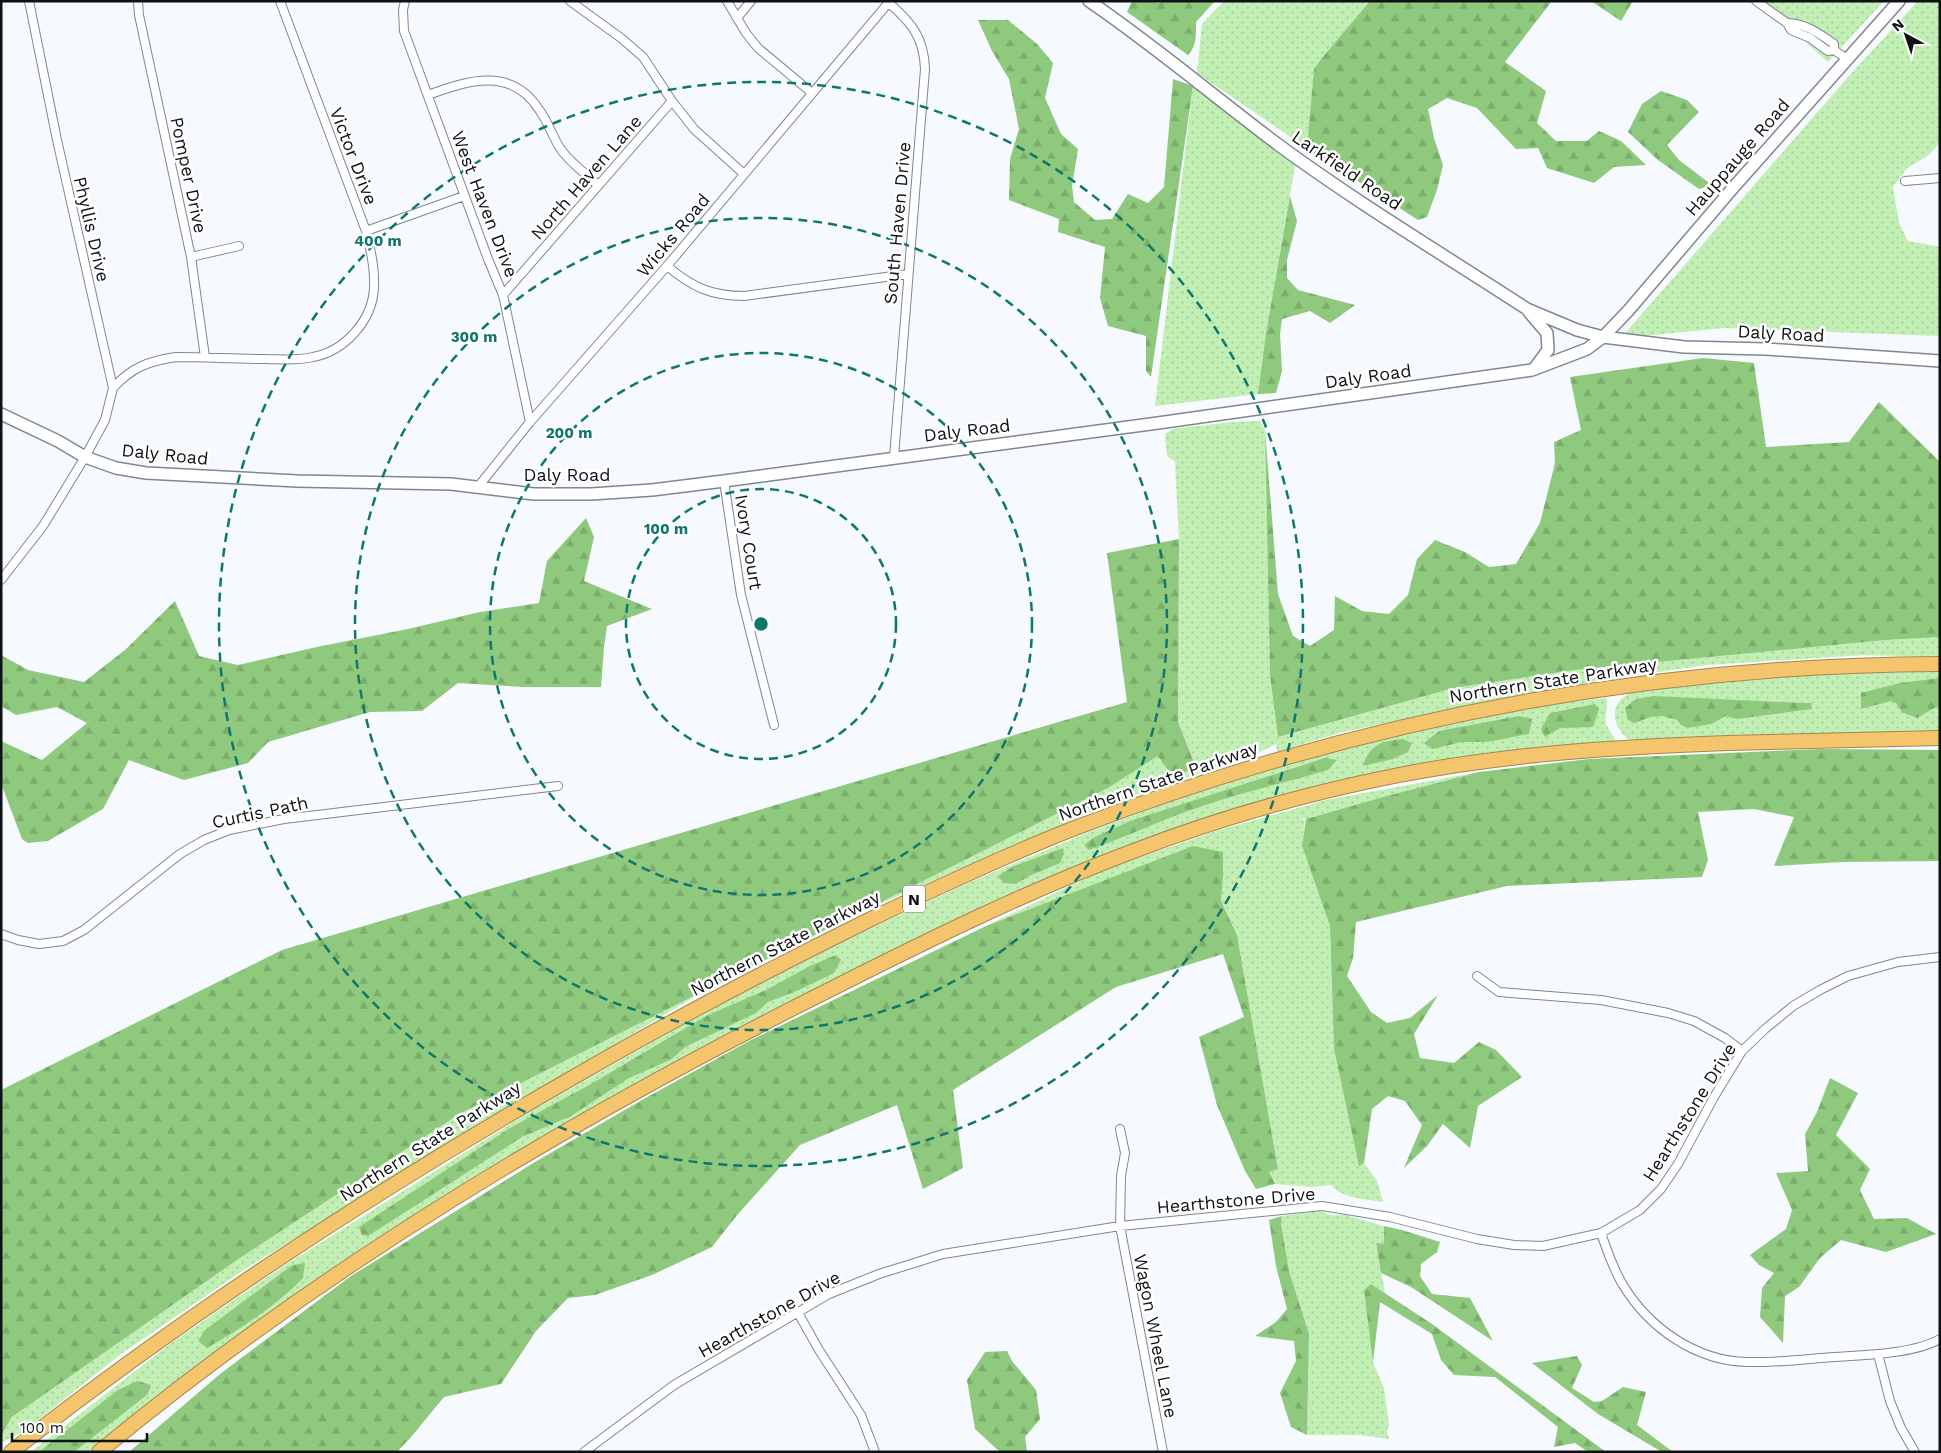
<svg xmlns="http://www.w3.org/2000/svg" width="1941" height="1453" viewBox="0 0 1941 1453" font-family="'Work Sans',sans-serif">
  <defs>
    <pattern id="grass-dots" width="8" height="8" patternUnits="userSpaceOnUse" patternTransform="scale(1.25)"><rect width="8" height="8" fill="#c2efb4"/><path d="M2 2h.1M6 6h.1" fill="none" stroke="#a6cc9a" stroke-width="1.8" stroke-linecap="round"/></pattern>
    <pattern id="forest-firs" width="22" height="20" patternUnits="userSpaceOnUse" patternTransform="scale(1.25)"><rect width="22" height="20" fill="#8fc97d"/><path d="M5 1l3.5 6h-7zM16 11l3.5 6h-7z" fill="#7aac6b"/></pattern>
  </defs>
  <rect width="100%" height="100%" fill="#f6f9fd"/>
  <path fill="url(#grass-dots)" d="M 1224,1 L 1370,1 L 1321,59 L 1314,69 L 1308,135 L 1311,151 L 1197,73 L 1202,24 Z
    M 1759,1 L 1884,1 L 1828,62 Z
    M 1918,1 L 1940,1 L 1940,142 L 1929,155 L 1907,168 L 1893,187 L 1899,223 L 1908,241 L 1940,247 L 1940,336 L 1725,328 L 1621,338 L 1849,76 Z
    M 1193,86 L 1296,160 L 1266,333 L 1258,394 L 1155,406 Z
    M 1260,421 L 1265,430 L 1270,676 L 1278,737 L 1454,688 L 1575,670 L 1886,640 L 1940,637 L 1940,657 L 1864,655 L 1707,665 L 1601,680 L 1475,704 L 1339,733 L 1277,752 L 1276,744 L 1258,753 L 1112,803 L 852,916 L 1108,788 L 1158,756 L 1195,765 L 1178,722 L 1179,539 L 1175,462 L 1167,456 L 1165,434 L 1173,429 L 1232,422 Z
    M 1940,672 L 1940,733 L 1632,741 C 1615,733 1607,708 1625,696 C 1630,692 1637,691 1644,690 L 1831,673 Z
    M 1606,698 C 1609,706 1604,715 1606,723 C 1608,730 1614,736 1616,742 L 1416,767 L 1051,878 L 525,1148 L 131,1420 L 92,1452 L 31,1452 L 170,1344 L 282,1267 L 528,1113 L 677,1028 L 829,948 L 970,882 L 1087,833 L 1177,799 L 1334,750 L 1420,729 L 1564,702 Z
    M 1479,772 L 1383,797 L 1306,819 L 1298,818 L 1305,820 L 1302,846 L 1330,926 L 1334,1049 L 1359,1165 L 1364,1163 L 1377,1181 L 1383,1202 C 1366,1199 1343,1199 1331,1185 L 1311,1187 L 1275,1184 L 1269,1172 L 1278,1169 L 1237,935 L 1221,901 L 1223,876 L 1223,852 L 986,926 L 1103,870 L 1219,830 L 1326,800 Z
    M 702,992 L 248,1267 L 121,1354 L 24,1431 L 1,1443 L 1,1437 L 12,1417 L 237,1260 L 461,1113 Z
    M 1319,1211 L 1331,1215 L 1345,1215 L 1384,1226 L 1384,1244 L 1376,1244 L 1385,1293 L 1371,1284 L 1373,1362 L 1384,1388 L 1389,1425 L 1387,1431 L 1389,1439 L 1359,1435 L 1307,1435 L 1309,1334 L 1289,1271 L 1281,1223 L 1282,1216 Z"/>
  <path fill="url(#forest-firs)" d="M 1132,1 L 1155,1 L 1158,3 L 1164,1 L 1215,1 L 1196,22 C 1196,33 1197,46 1188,55 L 1127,12 Z
    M 1370,1 L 1552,1 L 1505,62 L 1546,91 L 1537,123 L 1556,141 L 1587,141 L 1599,131 L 1621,141 L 1646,165 L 1614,167 L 1594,183 L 1547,168 L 1538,148 L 1516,149 L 1477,108 L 1447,98 L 1428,109 L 1434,138 L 1443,165 L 1437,190 L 1427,217 L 1418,220 L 1311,151 L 1308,135 L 1314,69 L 1321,59 Z
    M 1591,1 L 1633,1 L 1621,21 Z
    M 978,20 L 1008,20 L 1037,44 L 1053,63 L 1045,98 L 1061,134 L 1078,149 L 1072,186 L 1074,202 L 1095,220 L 1112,219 L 1128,194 L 1148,203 L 1164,187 L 1173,79 L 1193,86 L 1151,377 L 1146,371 L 1146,336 L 1108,326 L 1100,298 L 1105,247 L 1058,232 L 1059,219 L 1009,200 L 1010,159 L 1019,129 L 1009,79 L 992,51 Z
    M 1661,91 L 1687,100 L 1699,112 L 1667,145 L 1679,160 L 1712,185 L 1699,189 L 1658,160 L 1628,132 L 1642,104 Z
    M 1290,196 L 1297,221 L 1287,260 L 1287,278 L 1298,290 L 1355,305 L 1330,323 L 1310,311 L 1282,319 L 1280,334 L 1282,371 L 1276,393 L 1258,394 L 1266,333 Z
    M 1703,358 L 1754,363 L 1766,447 L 1849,442 L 1879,402 L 1940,462 L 1940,637 L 1886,640 L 1575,670 L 1454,688 L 1278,737 L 1270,676 L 1265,430 L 1278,594 L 1293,636 L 1310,646 L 1334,630 L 1335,596 L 1362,611 L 1389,614 L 1408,595 L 1417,559 L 1435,540 L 1465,552 L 1489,567 L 1516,564 L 1540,523 L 1555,463 L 1554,442 L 1581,430 L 1570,377 Z
    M 586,518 L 594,537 L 584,581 L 652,609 L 607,626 L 604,647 L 601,687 L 523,687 L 458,683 L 422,711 L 370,712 L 268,742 L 248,763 L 184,780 L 129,760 L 103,809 L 48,841 L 28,843 L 22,839 L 2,786 L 1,741 L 42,760 L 87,723 L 57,707 L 16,715 L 1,706 L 1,655 L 28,670 L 84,682 L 125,650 L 175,601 L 199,656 L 238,665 L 317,647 L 408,629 L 480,612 L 539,603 L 547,561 Z
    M 1179,539 L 1178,722 L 1195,765 L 1175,780 L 1158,756 L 1108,788 L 461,1113 L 237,1260 L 12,1417 L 1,1436 L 1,1090 L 282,950 L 1127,702 L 1107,553 Z
    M 1940,678 L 1940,705 L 1917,718 L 1902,712 L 1896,703 L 1891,701 L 1861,709 L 1861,693 L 1900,683 Z
    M 1654,696 L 1804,703 L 1811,703 L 1812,709 L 1737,719 L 1726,716 L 1711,724 L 1688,728 L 1681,725 L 1677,720 L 1663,716 L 1650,717 L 1635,723 L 1628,720 L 1625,708 L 1636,699 Z
    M 1595,704 L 1599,709 L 1593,727 L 1560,728 L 1545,737 L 1541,729 L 1550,713 Z
    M 1519,716 L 1532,719 L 1529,734 L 1487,742 L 1462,742 L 1432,749 L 1424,743 L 1439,731 Z
    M 1403,739 L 1412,743 L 1408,752 L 1393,759 L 1363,766 C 1369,745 1382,741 1403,739 Z
    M 1820,749 L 1940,750 L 1940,861 L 1843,862 L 1774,866 L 1794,817 L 1754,809 L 1698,812 L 1708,860 L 1702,877 L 1507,886 L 1356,922 L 1353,958 L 1347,976 L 1371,1012 L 1387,1023 L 1410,1018 L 1438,995 L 1414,1034 L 1420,1058 L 1454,1063 L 1479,1042 L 1496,1050 L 1522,1077 L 1478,1106 L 1470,1148 L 1443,1124 L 1427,1146 L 1404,1168 L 1422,1125 L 1405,1101 L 1388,1096 L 1372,1109 L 1364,1163 L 1359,1166 L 1334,1049 L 1330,926 L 1302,846 L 1306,819 L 1383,797 L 1479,772 L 1589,759 Z
    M 1325,758 L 1337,760 L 1328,770 C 1280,784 1231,795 1185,812 C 1152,824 1121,839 1089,850 L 1084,845 L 1093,838 L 1130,821 Z
    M 1193,846 L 1223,852 L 1223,876 L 1221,901 L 1237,935 L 1278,1169 L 1269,1172 L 1275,1184 L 1256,1189 L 1245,1171 L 1217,1105 L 1199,1037 L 1244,1017 L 1223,954 L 1116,987 L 953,1090 L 963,1168 L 923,1189 L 897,1105 L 800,1145 L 738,1214 L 712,1247 L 652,1275 L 595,1295 L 568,1298 L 536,1331 L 501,1384 L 444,1397 L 411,1437 L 397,1452 L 129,1452 L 220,1374 L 351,1276 L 535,1162 L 642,1100 L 749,1041 L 986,926 Z
    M 1063,848 L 1064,854 L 1060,863 L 1029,876 L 1016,884 L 1004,883 L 998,876 L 1014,866 Z
    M 836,955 L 841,960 L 834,973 L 799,990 L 768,1002 L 756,1013 L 685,1047 L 672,1059 L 629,1078 L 571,1116 L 522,1137 L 368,1236 L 362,1235 L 359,1227 L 510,1128 L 591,1084 L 706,1016 L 766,990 L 810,966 Z
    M 1830,1078 L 1858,1093 L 1836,1135 L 1870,1169 L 1860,1190 L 1874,1219 L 1907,1218 L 1936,1234 L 1886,1252 L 1841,1240 L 1820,1258 L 1799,1287 L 1785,1296 L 1783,1343 L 1760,1317 L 1762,1288 L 1774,1273 L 1759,1265 L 1750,1255 L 1786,1229 L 1792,1210 L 1776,1173 L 1808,1171 L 1805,1134 L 1817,1112 Z
    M 1282,1216 L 1281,1223 L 1289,1271 L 1309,1334 L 1307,1435 L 1291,1427 L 1280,1393 L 1296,1361 L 1294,1341 L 1255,1336 L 1276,1322 L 1287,1309 L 1276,1266 L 1269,1220 Z
    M 1384,1226 L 1402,1230 L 1440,1242 L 1437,1252 L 1421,1264 L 1420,1276 L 1432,1294 L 1470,1298 L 1493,1341 L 1411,1287 L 1381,1273 L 1376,1243 L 1384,1244 Z
    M 305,1263 L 303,1278 C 276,1306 241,1328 207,1348 L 198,1341 L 205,1330 L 287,1269 L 293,1265 Z
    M 1371,1284 L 1432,1324 L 1606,1452 L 1588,1452 L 1575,1443 L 1554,1447 L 1558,1427 L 1495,1377 L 1454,1375 L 1441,1360 L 1432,1334 L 1380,1302 L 1373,1362 L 1364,1290 Z
    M 1007,1351 L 1012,1361 L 1036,1390 L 1040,1419 L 1025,1437 L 1027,1452 L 1000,1452 L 975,1429 L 967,1380 L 985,1352 Z
    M 1577,1356 L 1582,1365 L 1572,1388 L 1594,1402 L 1602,1401 L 1623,1387 L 1646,1392 L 1637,1425 L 1673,1452 L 1662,1452 L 1598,1414 L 1532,1363 Z
    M 137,1381 L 151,1385 L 148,1394 L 74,1452 L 39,1452 L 118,1390 Z"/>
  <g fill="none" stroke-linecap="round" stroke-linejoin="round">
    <defs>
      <path id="street" d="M 138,1 L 139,15 L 191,257 L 205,357
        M 405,1 L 403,10 L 404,31 L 488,259 L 503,295 L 530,422
        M 570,1 L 621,38 L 643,57 L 672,101 L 694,129 L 744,174
        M 727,1 L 746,33 L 758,48 L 812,93
        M 1756,1 L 1787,23
        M 889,3 C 912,23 924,38 925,69 L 894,457
        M 737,18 L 751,1
        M 1834,50 L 1834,44 C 1820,34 1805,23 1787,23 L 1791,30 L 1810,38 L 1828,51 L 1834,50 L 1847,59
        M 428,95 C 469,80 512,66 540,111 C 549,123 553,139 562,151 C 572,164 586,174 598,185
        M 1905,181 L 1940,178
        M 366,231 L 464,196
        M 191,257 L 239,246
        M 667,266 C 692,287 711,296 744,296 L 908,274
        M 503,295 L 672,101
        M 113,388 C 132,367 149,361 176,357 C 205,357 235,359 264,359 C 280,359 297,361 313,357 C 345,351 373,320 374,287 C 375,268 371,250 366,231 L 280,1
        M 724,481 L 741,595 L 774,725
        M 477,488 L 530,422 L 667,266 L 890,1
        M 1,580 L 43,526 L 85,457 L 105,420 L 113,388 L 57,140 L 29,1
        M 1,934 L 18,940 L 39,944 L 63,941 L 84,930 L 180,854 L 204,840 L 229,830 L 284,819 L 558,786
        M 1477,976 L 1499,992 L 1601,1000 L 1668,1013 L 1694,1021 L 1725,1038 L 1742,1051
        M 1120,1129 L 1125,1153 L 1121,1176 L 1120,1226 L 1163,1452
        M 1601,1233 C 1607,1250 1613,1269 1623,1285 C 1649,1328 1696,1361 1747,1362 C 1776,1363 1806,1359 1835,1357 C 1864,1355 1914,1354 1940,1339
        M 797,1311 L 819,1350 L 861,1415 L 875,1452
        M 1878,1354 L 1890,1401 L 1901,1428 L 1915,1452
        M 584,1452 L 674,1385 L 829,1294 L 879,1274 L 943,1254 L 1120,1226 L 1322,1206 L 1390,1217 L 1477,1239 L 1514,1245 L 1543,1246 L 1601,1233 L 1640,1210 L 1661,1189 L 1678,1164 L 1714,1097 L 1742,1051 L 1765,1029 L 1793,1006 L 1820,990 L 1848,976 L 1898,962 L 1940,957"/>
      <path id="secondary" d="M 1089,1 C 1155,46 1216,98 1280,146 C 1359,204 1444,255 1527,309 L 1577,330 L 1603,337 L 1684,347 L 1766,349 L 1940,361
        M 1529,312 L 1547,333 L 1548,350 L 1534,369
        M 1,414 L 58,441 L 85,457 L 116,468 L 146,473 L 297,481 L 451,484 L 534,494 L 591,494 L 652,490 L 724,481 L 1158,423 L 1532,370 L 1587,349 L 1603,337 L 1628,311 L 1732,189 L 1899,1"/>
      <path id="highway" d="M 11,1452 C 190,1311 381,1187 579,1074 C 674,1019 772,968 871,919 C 938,887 1006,855 1075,828 C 1352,722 1643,665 1940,664
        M 99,1452 C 324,1266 575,1117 835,987 C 932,938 1030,890 1131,852 C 1216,819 1304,794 1394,776 C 1504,754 1615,747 1727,743 C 1798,741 1869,739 1940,738"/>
    </defs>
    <use href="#street" stroke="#7f8790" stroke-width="10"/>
    <use href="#secondary" stroke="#7f8790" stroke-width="14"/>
    <use href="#highway" stroke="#a4864e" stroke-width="16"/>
    <use href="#street" stroke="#fff" stroke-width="8"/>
    <use href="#secondary" stroke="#fff" stroke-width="11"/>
    <use href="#highway" stroke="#f4c56d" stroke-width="14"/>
  </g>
  <g fill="none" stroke="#0f766e" stroke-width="2.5" stroke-dasharray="9 6">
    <circle cx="761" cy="624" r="135"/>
    <circle cx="761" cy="624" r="271"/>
    <circle cx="761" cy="624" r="406"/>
    <circle cx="761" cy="624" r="542"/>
  </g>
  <g text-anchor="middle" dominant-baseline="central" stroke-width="5" stroke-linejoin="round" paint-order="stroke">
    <rect fill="#fff" stroke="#57595b" stroke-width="1" x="903" y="885.5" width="22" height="27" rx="4"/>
    <g font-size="16" font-weight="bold" fill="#0f1215">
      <text x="914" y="899">N</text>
    </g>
    <g font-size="18" fill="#0f1215" stroke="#fff">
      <text transform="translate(354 156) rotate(69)">Victor Drive</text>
      <text transform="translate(1737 157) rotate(-49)">Hauppauge Road</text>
      <text transform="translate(1347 170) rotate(34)">Larkfield Road</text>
      <text transform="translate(189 175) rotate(78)">Pomper Drive</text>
      <text transform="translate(586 177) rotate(-49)">North Haven Lane</text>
      <text transform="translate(485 204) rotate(69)">West Haven Drive</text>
      <text transform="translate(897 223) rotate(-85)">South Haven Drive</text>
      <text transform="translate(92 229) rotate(77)">Phyllis Drive</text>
      <text transform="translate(673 235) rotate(-50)">Wicks Road</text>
      <text transform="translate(1781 333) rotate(3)">Daly Road</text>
      <text transform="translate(1368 376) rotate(-8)">Daly Road</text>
      <text transform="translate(967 430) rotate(-7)">Daly Road</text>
      <text transform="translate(165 454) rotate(6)">Daly Road</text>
      <text x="567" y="474">Daly Road</text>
      <text transform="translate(749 542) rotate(81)">Ivory Court</text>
      <text transform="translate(1553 680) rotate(-9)">Northern State Parkway</text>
      <text transform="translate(1158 781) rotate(-19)">Northern State Parkway</text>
      <text transform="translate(260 812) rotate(-12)">Curtis Path</text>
      <text transform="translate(785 943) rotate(-27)">Northern State Parkway</text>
      <text transform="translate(1689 1112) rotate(-58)">Hearthstone Drive</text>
      <text transform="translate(430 1141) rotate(-32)">Northern State Parkway</text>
      <text transform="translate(1236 1200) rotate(-5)">Hearthstone Drive</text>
      <text transform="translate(769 1314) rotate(-29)">Hearthstone Drive</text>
      <text transform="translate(1156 1336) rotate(79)">Wagon Wheel Lane</text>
    </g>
  </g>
  <circle cx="761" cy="624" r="8" fill="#0f766e" stroke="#fff" stroke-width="2.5"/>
  <g font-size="15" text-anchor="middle" font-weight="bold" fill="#0f766e" stroke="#fff" stroke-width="5" stroke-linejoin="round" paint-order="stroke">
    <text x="378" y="246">400 m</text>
    <text x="474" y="342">300 m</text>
    <text x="569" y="438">200 m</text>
    <text x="666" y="534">100 m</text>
  </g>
  <rect width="1941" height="1453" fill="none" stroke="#0f1215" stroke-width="5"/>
  <g transform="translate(1906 35) rotate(320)" stroke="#ffffff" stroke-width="4" paint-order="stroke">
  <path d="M0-4L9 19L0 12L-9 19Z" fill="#0f1215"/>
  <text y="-8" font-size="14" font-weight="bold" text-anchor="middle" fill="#0f1215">N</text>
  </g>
  <path d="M12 1433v8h135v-8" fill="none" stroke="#0f1215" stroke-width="2.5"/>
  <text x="20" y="1433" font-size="15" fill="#0f1215" stroke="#ffffff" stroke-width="4" paint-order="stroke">100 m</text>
</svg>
